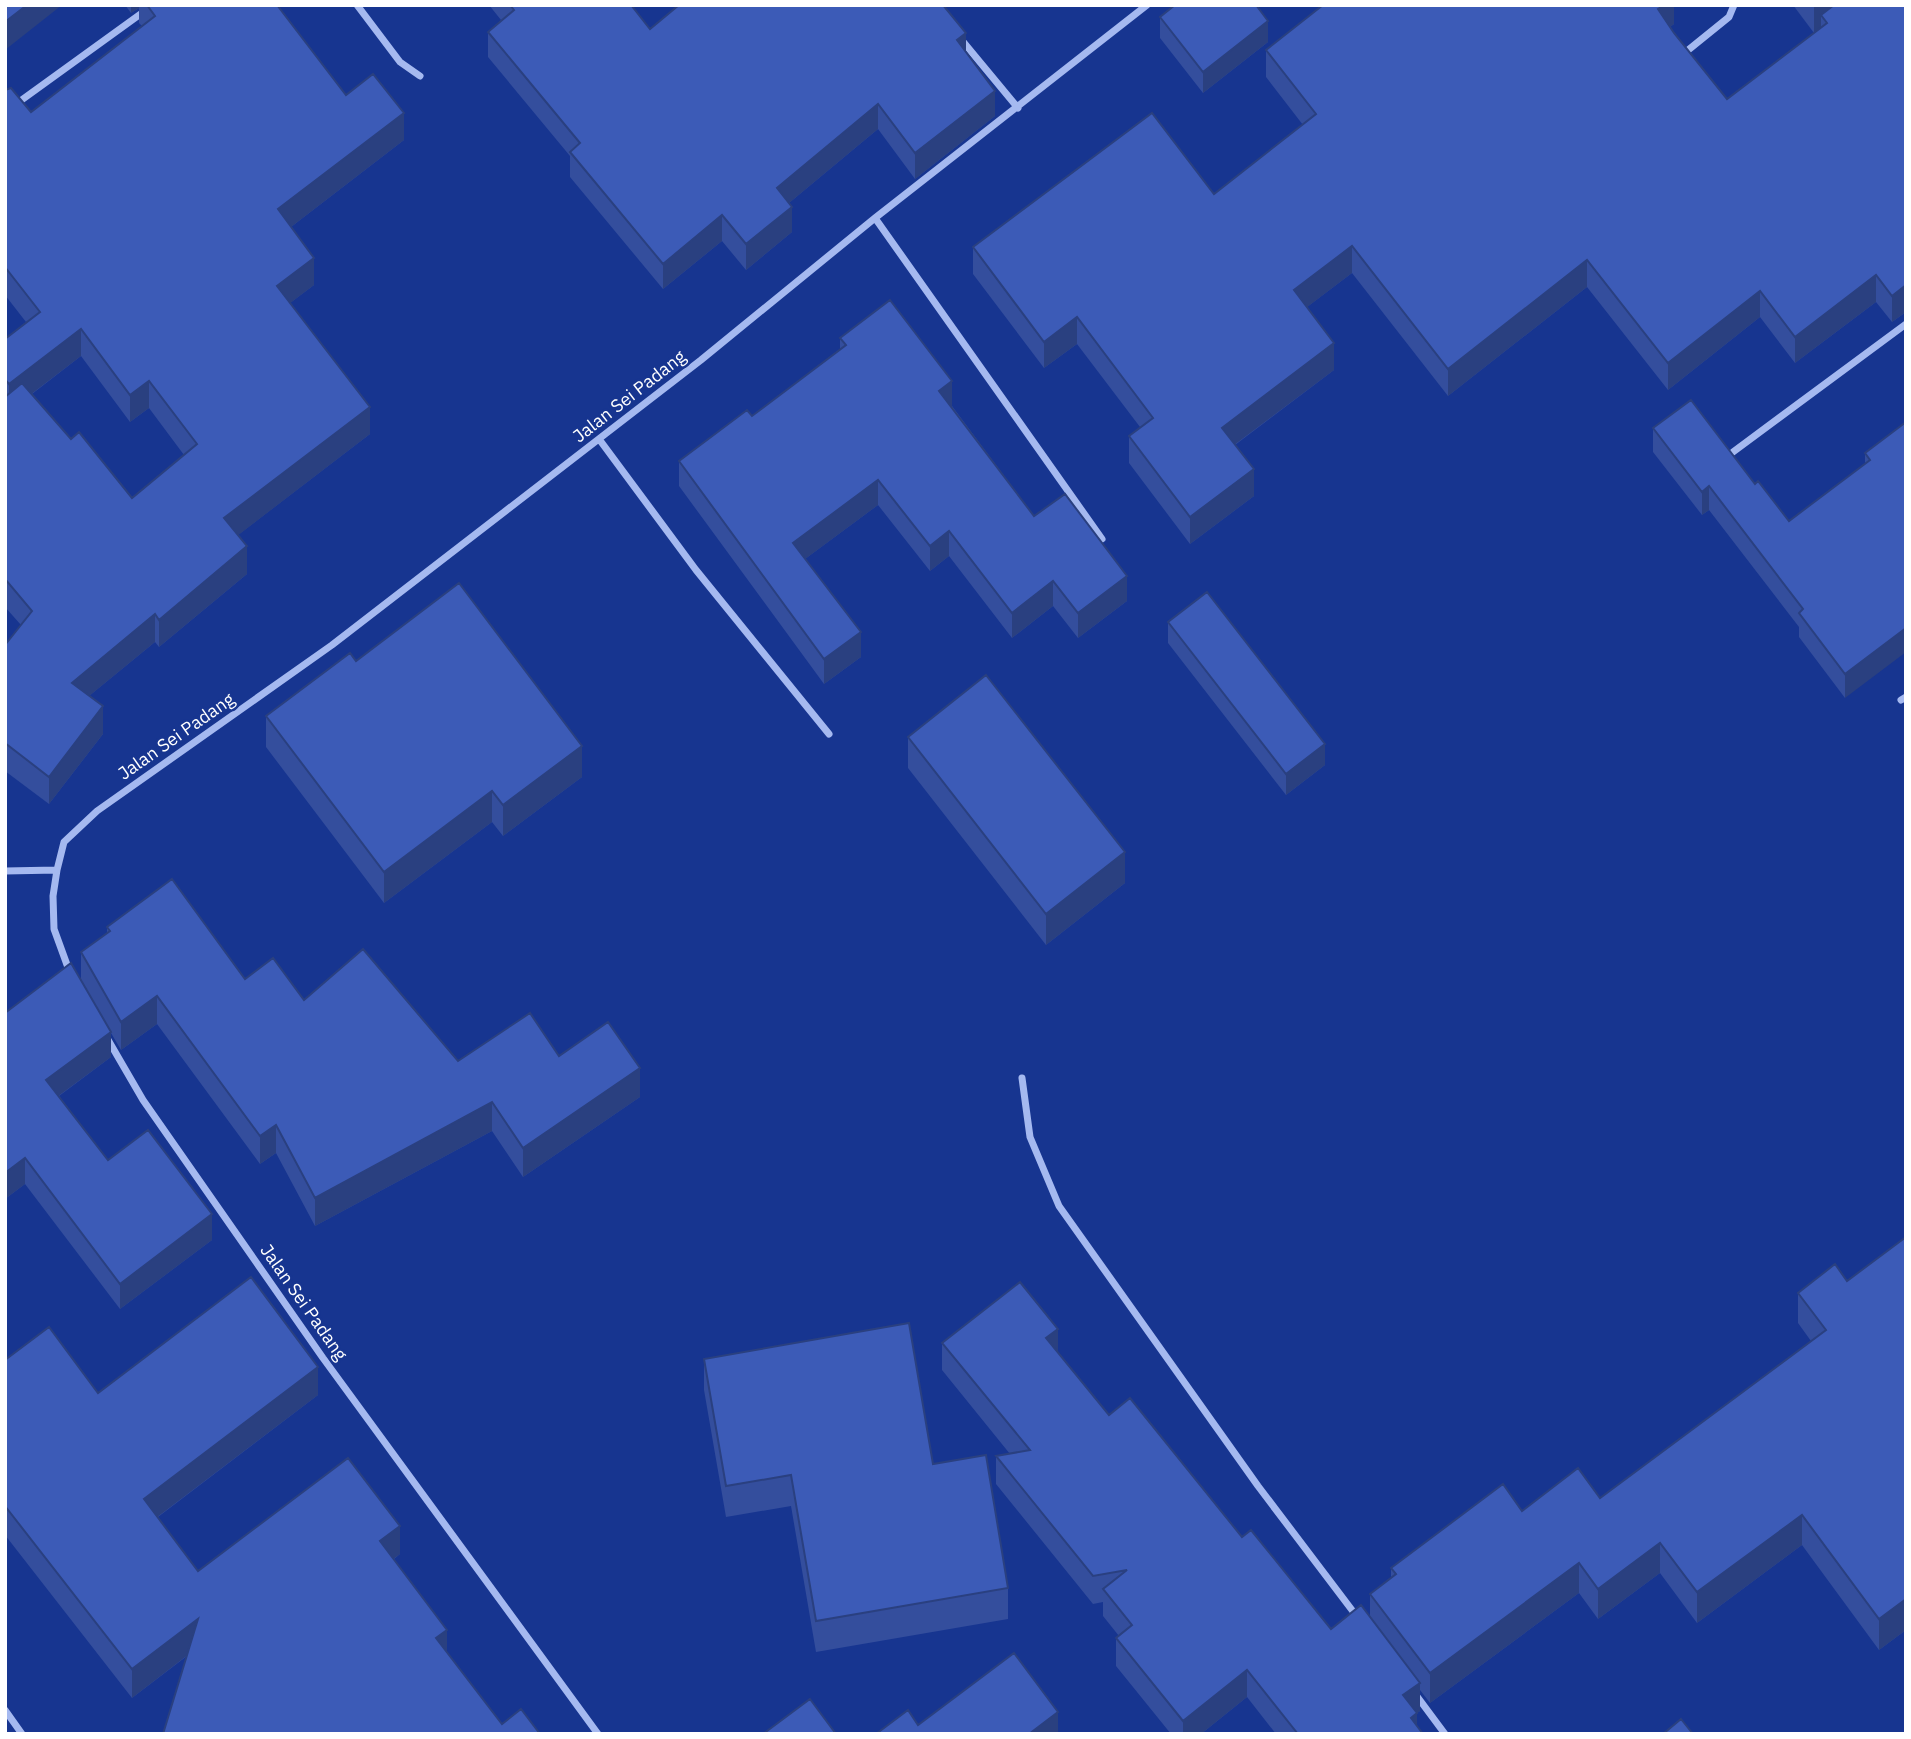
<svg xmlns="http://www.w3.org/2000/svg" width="1911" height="1739" viewBox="0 0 1911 1739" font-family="'IBM Plex Sans',sans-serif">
  <rect width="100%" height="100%" fill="#173590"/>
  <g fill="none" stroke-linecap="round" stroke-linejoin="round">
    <path stroke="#a5b9f0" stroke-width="7" d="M 357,5 L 400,62 L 420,76
      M 960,38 L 1018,108
      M 1682,55 L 1729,17 L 1734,5
      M 5,112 L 153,5
      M 875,218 L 1102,539
      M 599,439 L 696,570 L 829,734
      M 1733,452 L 1906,324
      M 1901,700 L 1906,697
      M 5,871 L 57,870
      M 70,973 L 54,929 L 53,896 L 57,870 L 64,842 L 97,811 L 332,645 L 701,360 L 875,218 L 1147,5
      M 107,1038 L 143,1100 L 323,1358 L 598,1734
      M 1022,1078 L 1030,1137 L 1059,1206 L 1258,1486 L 1358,1618
      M 1416,1695 L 1445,1734
      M 5,1710 L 22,1734"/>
  </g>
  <path fill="#344e9d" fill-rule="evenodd" d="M 125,5 L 277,5 L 346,95 L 404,140 L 291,227 L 314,285 L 290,303 L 370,434 L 238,535 L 247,574 L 159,647 L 155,642 L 89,696 L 103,734 L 49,804 L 5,771 L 5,645 L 21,625 L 5,607 L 5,339 L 26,322 L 5,295 L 5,90 L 31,112 L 142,26 L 139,23 L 139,8 L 131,13 ZM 81,356 L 130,422 L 149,408 L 184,455 L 132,498 L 71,439 L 32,394 Z
    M 489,5 L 631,5 L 650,29 L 966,52 L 995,116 L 915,179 L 878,129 L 789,203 L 792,232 L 746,270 L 722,241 L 663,289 L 570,177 L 570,156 L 488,57 L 488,32 L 501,20 Z
    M 1674,5 L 1674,24 L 1670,27 L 1727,99 L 1814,33 L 1793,5 L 1906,5 L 1906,312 L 1892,322 L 1876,302 L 1795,363 L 1760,317 L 1668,390 L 1587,287 L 1448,396 L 1352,273 L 1307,307 L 1334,370 L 1235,445 L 1254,496 L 1190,544 L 1129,463 L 1129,436 L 1140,427 L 1077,344 L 1044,368 L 973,274 L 973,247 L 1214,194 L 1303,125 L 1266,77 L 1266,50 Z
    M 1160,17 L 1268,42 L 1203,93 L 1160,38 Z
    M 840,338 L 952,406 L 1034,516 L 1127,601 L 1078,638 L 1053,606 L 1012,638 L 949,556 L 930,571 L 878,505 L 805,559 L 861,657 L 824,684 L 679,486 L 679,461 L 752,416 L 840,349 Z
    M 1906,422 L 1845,698 L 1799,637 L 1799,627 L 1709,510 L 1702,515 L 1653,452 L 1653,428 L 1755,484 L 1789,521 L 1865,464 L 1865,453 Z
    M 1168,622 L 1325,765 L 1286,795 L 1168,643 Z
    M 356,661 L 582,777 L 503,836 L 492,822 L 384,903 L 266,747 L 266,716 Z
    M 908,737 L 1125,883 L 1046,945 L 908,768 Z
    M 107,927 L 304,1000 L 458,1061 L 559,1056 L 640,1097 L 523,1177 L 492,1131 L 315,1226 L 276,1153 L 260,1164 L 157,1024 L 121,1050 L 111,1033 L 111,1057 L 59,1096 L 108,1160 L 212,1240 L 120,1309 L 25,1184 L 5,1199 L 5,1013 L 81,980 L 81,952 L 107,933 Z
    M 1906,1237 L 1906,1630 L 1879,1650 L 1802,1545 L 1697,1623 L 1660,1573 L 1598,1619 L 1579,1593 L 1430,1703 L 1420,1690 L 1420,1711 L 1417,1713 L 1417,1726 L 1423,1734 L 1276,1734 L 1247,1697 L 1201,1734 L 1171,1734 L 1116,1666 L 1116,1638 L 1119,1636 L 1103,1616 L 1103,1602 L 1093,1604 L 996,1484 L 996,1456 L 1010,1454 L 942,1370 L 942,1343 L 1058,1353 L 1109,1415 L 1242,1537 L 1331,1629 L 1370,1618 L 1370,1594 L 1391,1578 L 1391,1568 L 1522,1511 L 1600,1498 L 1811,1341 L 1798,1323 L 1798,1293 L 1847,1281 Z
    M 704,1359 L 933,1464 L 1008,1588 L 1008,1619 L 816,1652 L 791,1506 L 726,1517 L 704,1390 Z
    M 5,1360 L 98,1393 L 318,1395 L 158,1517 L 198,1571 L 400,1554 L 394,1559 L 447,1652 L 502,1724 L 540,1734 L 187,1656 L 132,1698 L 5,1535 Z"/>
  <path fill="#2a4080" d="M 27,5 L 62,5 L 5,50 L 5,22 Z
    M 131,5 L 139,5 L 139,8 L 131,13 Z
    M 1662,5 L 1674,5 L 1674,24 L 1658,36 L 1658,9 Z
    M 1814,5 L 1851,5 L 1821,15 L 1821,27 L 1814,33 Z
    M 1268,21 L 1268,42 L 1203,93 L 1203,72 Z
    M 966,33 L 966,58 L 957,40 Z
    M 995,91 L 995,116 L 915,179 L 915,153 Z
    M 878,104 L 878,129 L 777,213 L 777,188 Z
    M 404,113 L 404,140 L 278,237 L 278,209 Z
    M 792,207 L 792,232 L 746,270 L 746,244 Z
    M 722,215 L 722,241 L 663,289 L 663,264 Z
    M 1352,246 L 1352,273 L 1294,317 L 1294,290 Z
    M 314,258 L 314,285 L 277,313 L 277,286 Z
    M 1587,260 L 1587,287 L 1448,396 L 1448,369 Z
    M 1876,275 L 1876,302 L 1795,363 L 1795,337 Z
    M 1906,285 L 1906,312 L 1892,322 L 1892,296 Z
    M 1760,291 L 1760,317 L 1668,390 L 1668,363 Z
    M 1077,317 L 1077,344 L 1044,368 L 1044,342 Z
    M 81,329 L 81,356 L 9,411 L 9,384 Z
    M 1334,343 L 1334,370 L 1222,454 L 1222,428 Z
    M 149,381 L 149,408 L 130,422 L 130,395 Z
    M 952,381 L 952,406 L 939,416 L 939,391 Z
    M 370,407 L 370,434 L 224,546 L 224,518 Z
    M 1254,469 L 1254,496 L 1190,544 L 1190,517 Z
    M 878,480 L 878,505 L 793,568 L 793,543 Z
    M 1709,486 L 1709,510 L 1702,515 L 1702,492 Z
    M 949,531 L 949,556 L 930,571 L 930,546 Z
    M 247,546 L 247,574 L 159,647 L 159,620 Z
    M 1127,576 L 1127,601 L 1078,638 L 1078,613 Z
    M 1053,581 L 1053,606 L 1012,638 L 1012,613 Z
    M 155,614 L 155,642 L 72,710 L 72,683 Z
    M 1906,628 L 1906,652 L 1845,698 L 1845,674 Z
    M 861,632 L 861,657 L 824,684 L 824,659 Z
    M 103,706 L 103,734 L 49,804 L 49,777 Z
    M 1325,744 L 1325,765 L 1286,795 L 1286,774 Z
    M 582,746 L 582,777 L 503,836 L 503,805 Z
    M 492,791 L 492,822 L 384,903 L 384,872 Z
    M 1125,852 L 1125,883 L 1046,945 L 1046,914 Z
    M 157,996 L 157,1024 L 121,1050 L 121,1022 Z
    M 111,1032 L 111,1057 L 46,1105 L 46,1080 Z
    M 640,1068 L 640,1097 L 523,1177 L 523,1148 Z
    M 492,1102 L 492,1131 L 315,1226 L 315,1198 Z
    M 276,1125 L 276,1153 L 260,1164 L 260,1136 Z
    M 25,1158 L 25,1184 L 5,1199 L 5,1173 Z
    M 212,1214 L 212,1240 L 120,1309 L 120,1284 Z
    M 1058,1329 L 1058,1356 L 1046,1338 Z
    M 318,1367 L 318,1395 L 144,1527 L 144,1499 Z
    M 1802,1515 L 1802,1545 L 1697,1623 L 1697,1592 Z
    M 400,1526 L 400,1554 L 380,1569 L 380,1541 Z
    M 1660,1543 L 1660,1573 L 1598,1619 L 1598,1589 Z
    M 1579,1563 L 1579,1593 L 1430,1703 L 1430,1673 Z
    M 1906,1599 L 1906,1630 L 1879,1650 L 1879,1619 Z
    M 198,1619 L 198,1647 L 132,1698 L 132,1669 Z
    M 447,1630 L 447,1658 L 436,1638 Z
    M 1247,1670 L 1247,1697 L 1201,1734 L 1183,1734 L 1183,1721 Z
    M 1420,1683 L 1420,1711 L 1403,1723 L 1403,1695 Z
    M 1058,1712 L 1058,1734 L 1029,1734 Z
    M 1417,1713 L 1417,1734 L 1411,1718 Z"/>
  <path fill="#3c5bb7" stroke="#2a4080" stroke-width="2" d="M 5,5 L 27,5 L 5,22 Z
    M 147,5 L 277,5 L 346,95 L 373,74 L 404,113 L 278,209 L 314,258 L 277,286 L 370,407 L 224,518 L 247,546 L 159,620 L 155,614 L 72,683 L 103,706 L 49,777 L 5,743 L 5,645 L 32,611 L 5,579 L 5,397 L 22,383 L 71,439 L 79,432 L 132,498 L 197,444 L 149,381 L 130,395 L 81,329 L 9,384 L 5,379 L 5,339 L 40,312 L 5,267 L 5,90 L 11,88 L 31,112 L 155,16 Z
    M 510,5 L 631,5 L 650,29 L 679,5 L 943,5 L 966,33 L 957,40 L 995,91 L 915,153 L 878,104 L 777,188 L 792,207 L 746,244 L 722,215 L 663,264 L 570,152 L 580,143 L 488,32 L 514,10 Z
    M 1175,5 L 1256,5 L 1268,21 L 1203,72 L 1160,17 Z
    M 1323,5 L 1664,5 L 1658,9 L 1674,33 L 1727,99 L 1827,23 L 1821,15 L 1834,5 L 1906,5 L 1906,285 L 1892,296 L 1876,275 L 1795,337 L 1760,291 L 1668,363 L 1587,260 L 1448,369 L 1352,246 L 1294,290 L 1334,343 L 1222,428 L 1254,469 L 1190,517 L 1129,436 L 1153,418 L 1077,317 L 1044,342 L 973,247 L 1152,113 L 1214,194 L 1316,114 L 1266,50 Z
    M 890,300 L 952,381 L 939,391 L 1034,516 L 1065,494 L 1127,576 L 1078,613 L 1053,581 L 1012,613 L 949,531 L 930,546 L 878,480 L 793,543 L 861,632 L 824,659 L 679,461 L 747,410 L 752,416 L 846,345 L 840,338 Z
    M 1691,400 L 1755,484 L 1758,481 L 1789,521 L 1870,460 L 1865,453 L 1906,422 L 1906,628 L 1845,674 L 1799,613 L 1803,609 L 1709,486 L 1702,492 L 1653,428 Z
    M 459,583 L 582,746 L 503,805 L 492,791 L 384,872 L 266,716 L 350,653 L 356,661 Z
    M 1207,592 L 1325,744 L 1286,774 L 1168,622 Z
    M 986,675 L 1125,852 L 1046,914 L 908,737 Z
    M 172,879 L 245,979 L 273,958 L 304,1000 L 363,949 L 458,1061 L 530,1013 L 559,1056 L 608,1022 L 640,1068 L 523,1148 L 492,1102 L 315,1198 L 276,1125 L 260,1136 L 157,996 L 121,1022 L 81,952 L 110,931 L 107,927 Z
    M 71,963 L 111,1032 L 46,1080 L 108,1160 L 148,1130 L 212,1214 L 120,1284 L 25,1158 L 5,1173 L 5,1013 Z
    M 1906,1237 L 1906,1599 L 1879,1619 L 1802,1515 L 1697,1592 L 1660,1543 L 1598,1589 L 1579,1563 L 1430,1673 L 1370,1594 L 1396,1574 L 1391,1568 L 1503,1484 L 1522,1511 L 1578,1468 L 1600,1498 L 1826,1330 L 1798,1293 L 1835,1264 L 1847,1281 Z
    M 251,1277 L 318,1367 L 144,1499 L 198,1571 L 348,1458 L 400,1526 L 380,1541 L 447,1630 L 436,1638 L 502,1724 L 521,1709 L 540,1734 L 163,1734 L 198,1619 L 132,1669 L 5,1506 L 5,1360 L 49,1327 L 98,1393 Z
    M 1020,1282 L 1058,1329 L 1046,1338 L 1109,1415 L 1130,1398 L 1242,1537 L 1251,1530 L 1331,1629 L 1361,1605 L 1420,1683 L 1403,1695 L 1417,1713 L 1411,1718 L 1423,1734 L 1298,1734 L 1247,1670 L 1183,1721 L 1116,1638 L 1132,1625 L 1103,1589 L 1127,1570 L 1093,1576 L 996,1456 L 1030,1450 L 942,1343 Z
    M 909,1323 L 933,1464 L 986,1455 L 1008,1588 L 816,1621 L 791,1475 L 726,1486 L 704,1359 Z
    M 1014,1653 L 1058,1712 L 1029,1734 L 876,1734 L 908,1710 L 918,1725 Z
    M 810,1699 L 836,1734 L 763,1734 Z
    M 1681,1719 L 1693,1734 L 1663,1734 Z"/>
  <g text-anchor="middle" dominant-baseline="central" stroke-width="5" stroke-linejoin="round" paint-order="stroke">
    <g font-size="18" fill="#fff" stroke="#173590">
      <text transform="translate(629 396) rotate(-38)">Jalan Sei Padang</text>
      <text transform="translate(176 736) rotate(-35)">Jalan Sei Padang</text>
      <text transform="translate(304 1302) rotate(55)">Jalan Sei Padang</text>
    </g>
  </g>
  <rect width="1911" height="1739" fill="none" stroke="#ffffff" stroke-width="14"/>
</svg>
